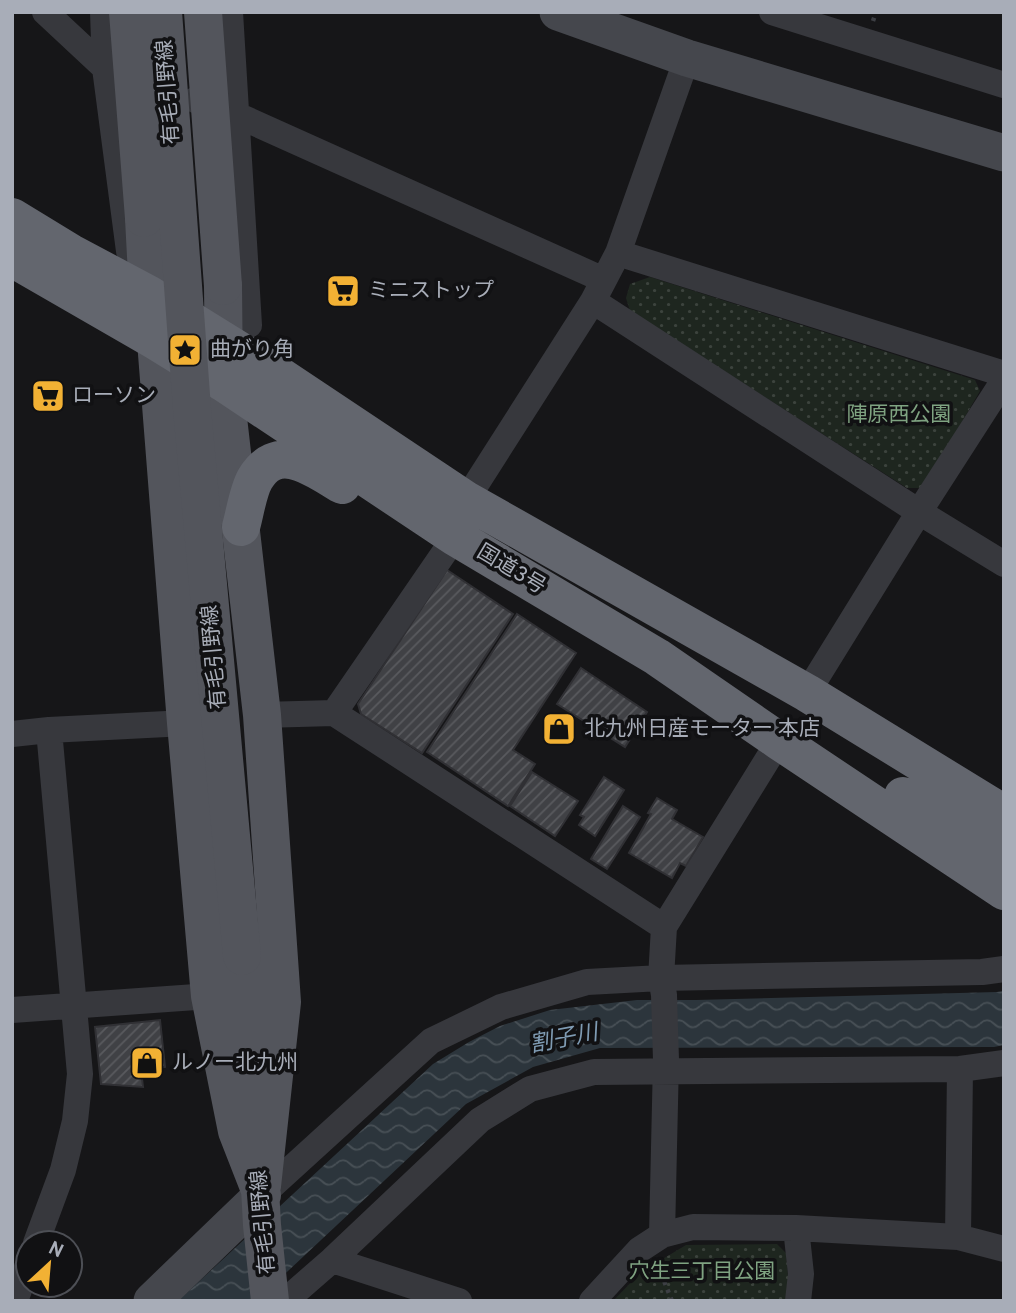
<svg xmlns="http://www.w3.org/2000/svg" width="1016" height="1313" viewBox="0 0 1016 1313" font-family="Overpass,'Noto Sans JP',sans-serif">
  <defs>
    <pattern id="park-dots" width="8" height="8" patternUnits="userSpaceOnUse" patternTransform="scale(1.75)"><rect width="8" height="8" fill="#1e261f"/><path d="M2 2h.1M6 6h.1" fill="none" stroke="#3c433d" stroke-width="1.8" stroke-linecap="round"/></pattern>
    <pattern id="water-waves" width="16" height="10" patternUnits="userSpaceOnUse" patternTransform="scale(1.75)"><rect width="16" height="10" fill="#2c353c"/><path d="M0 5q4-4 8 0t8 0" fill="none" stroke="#485056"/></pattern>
    <pattern id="building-hatch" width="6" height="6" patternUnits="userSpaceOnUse" patternTransform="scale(1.75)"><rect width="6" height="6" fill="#404145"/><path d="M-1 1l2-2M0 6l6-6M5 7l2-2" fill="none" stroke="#595a5e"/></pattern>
  </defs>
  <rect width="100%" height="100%" fill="#161618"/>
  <path fill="url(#park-dots)" d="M 650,277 L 975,380 L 980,391 L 923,488 L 907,488 L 630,311 L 626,298 L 630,284 Z
    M 777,1244 L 786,1253 L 790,1301 L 613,1301 L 641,1272 L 686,1245 Z"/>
  <path fill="url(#water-waves)" d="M 1004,991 L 1004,1045 L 994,1047 L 600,1048 L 533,1067 L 466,1104 L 256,1301 L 178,1301 L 433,1064 L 469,1042 L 500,1026 L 550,1010 L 637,1000 L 696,1000 L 997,992 Z"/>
  <path fill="url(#building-hatch)" stroke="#303034" stroke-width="2" d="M 447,570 L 513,614 L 422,753 L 361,714 L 358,704 Z
    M 517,614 L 576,653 L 513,750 L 535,764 L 508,806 L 427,752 Z
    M 581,668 L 647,712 L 625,747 L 557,704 Z
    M 532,772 L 578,801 L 555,836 L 510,806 Z
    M 604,777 L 624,790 L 595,836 L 579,825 L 584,817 L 580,815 Z
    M 657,798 L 677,810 L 672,819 L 703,837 L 686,866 L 680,863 L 672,878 L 629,853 L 651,814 L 648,813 Z
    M 623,806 L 640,817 L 607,869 L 591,859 Z
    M 160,1020 L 165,1067 L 141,1070 L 143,1087 L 101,1084 L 95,1027 Z"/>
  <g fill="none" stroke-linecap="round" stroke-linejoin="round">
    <path stroke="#3d3f44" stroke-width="4.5" stroke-dasharray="3.5 5" stroke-linecap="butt" d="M 873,21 L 876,12
      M 658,1266 L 672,1301"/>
    <path stroke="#37383d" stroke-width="26" d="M 45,12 L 105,68 L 146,82
      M 103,12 L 105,68 L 129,251
      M 772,12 L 1004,85
      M 195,100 L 237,115 L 604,280
      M 618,253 L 1004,374
      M 593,301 L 919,512 L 1004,564
      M 223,341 L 249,325 L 230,12
      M 466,500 L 593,301 L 618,253 L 687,58
      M 807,693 L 919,512 L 1004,380
      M 334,713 L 455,537
      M 262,715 L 334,713 L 664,927
      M 12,734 L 49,730 L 186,723
      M 12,1010 L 210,996
      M 262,1195 L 431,1041 L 501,1007 L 587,982 L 661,978 L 982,972 L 1004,969
      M 796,1228 L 801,1274 L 798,1301
      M 662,1235 L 666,1060 L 664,995 L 661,978 L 664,927 L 779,741
      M 958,1237 L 960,1069
      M 36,1243 L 63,1170 L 75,1121 L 80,1074 L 49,730
      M 332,1260 L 459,1301
      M 15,1301 L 28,1265
      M 285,1301 L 332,1260 L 480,1120 L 530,1089 L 594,1072 L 960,1069 L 1004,1063
      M 592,1301 L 639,1250 L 662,1235 L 693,1227 L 796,1228 L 958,1237 L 1004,1249"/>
    <path stroke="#45474d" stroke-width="37" d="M 558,12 L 687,58 L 1004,153
      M 152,1301 L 262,1195"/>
    <path stroke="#53555c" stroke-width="38" d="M 144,218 L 148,294 L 156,341 L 186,723 L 210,996 L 237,1131 L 262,1195
      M 223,286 L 224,383 L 262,715 L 282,1002 L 262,1186
      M 242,956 L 254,1100
      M 259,1170 L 262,1225 L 270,1301"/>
    <path stroke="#63666e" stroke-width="38" d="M 12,217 L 71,253 L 148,294 L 271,370 L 466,500 L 807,693 L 1004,814
      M 12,258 L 156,341 L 224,383 L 455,537 L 657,657 L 779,741 L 1004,891
      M 241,527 C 245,513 248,491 255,479 C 278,440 315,469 342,485
      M 903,796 L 973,835 L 1004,856"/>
    <path stroke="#53555c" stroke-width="38" d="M 128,12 L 144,218
      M 163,12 L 192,409 L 242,956
      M 203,12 L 223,286"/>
  </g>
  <defs>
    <symbol id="supermarket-square" viewBox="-11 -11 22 22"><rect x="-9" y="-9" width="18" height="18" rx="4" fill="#f2b134" stroke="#111113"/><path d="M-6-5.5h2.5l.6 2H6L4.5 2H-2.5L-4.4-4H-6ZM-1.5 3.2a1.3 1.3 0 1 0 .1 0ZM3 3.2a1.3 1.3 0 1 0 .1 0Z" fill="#111"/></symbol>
    <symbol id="sight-square" viewBox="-11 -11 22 22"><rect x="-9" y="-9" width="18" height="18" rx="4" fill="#f2b134" stroke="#111113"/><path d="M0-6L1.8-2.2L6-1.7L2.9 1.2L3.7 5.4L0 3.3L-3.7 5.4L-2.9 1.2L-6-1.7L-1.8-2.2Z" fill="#111"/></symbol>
    <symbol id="shop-square" viewBox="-11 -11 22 22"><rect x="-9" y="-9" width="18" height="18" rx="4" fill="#f2b134" stroke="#111113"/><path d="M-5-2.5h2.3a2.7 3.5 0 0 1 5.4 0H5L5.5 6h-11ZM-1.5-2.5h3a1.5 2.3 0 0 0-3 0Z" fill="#111"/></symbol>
  </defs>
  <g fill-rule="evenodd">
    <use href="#supermarket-square" x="324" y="272" width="38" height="38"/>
    <use href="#sight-square" x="166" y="331" width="38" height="38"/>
    <use href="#supermarket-square" x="29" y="377" width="38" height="38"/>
    <use href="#shop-square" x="540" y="710" width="38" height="38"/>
    <use href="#shop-square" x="128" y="1044" width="38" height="38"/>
  </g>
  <g text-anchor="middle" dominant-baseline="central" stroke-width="7" stroke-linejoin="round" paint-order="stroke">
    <g font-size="21" fill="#a8adb8" stroke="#111113">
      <text transform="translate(169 92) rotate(-94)">有毛引野線</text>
      <text transform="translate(511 570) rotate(31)">国道3号</text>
      <text transform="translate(215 657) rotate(-95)">有毛引野線</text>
      <text transform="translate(264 1222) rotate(-95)">有毛引野線</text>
    </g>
    <g font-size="21" fill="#a8adb8" stroke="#111113" text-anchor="start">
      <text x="368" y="291">ミニストップ</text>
      <text x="210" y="350">曲がり角</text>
      <text x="72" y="396">ローソン</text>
      <text x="584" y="729">北九州日産モーター 本店</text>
      <text x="172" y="1063">ルノー北九州</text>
    </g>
    <g font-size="21" fill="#7fa381" stroke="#111113">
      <text x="899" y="415">陣原西公園</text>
      <text x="702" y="1272">穴生三丁目公園</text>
    </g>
    <g font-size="23" font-style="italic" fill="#7f9bb3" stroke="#111113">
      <text transform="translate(564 1040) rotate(-11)">割子川</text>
    </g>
  </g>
  <rect width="1016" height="1313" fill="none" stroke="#a8adb8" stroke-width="28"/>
  <g transform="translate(49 1264) rotate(26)"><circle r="33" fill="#111113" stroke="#4d4f55" stroke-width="2"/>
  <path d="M0-5L12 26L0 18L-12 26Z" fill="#f2b134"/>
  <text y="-10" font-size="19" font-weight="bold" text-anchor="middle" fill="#a8adb8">N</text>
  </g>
</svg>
